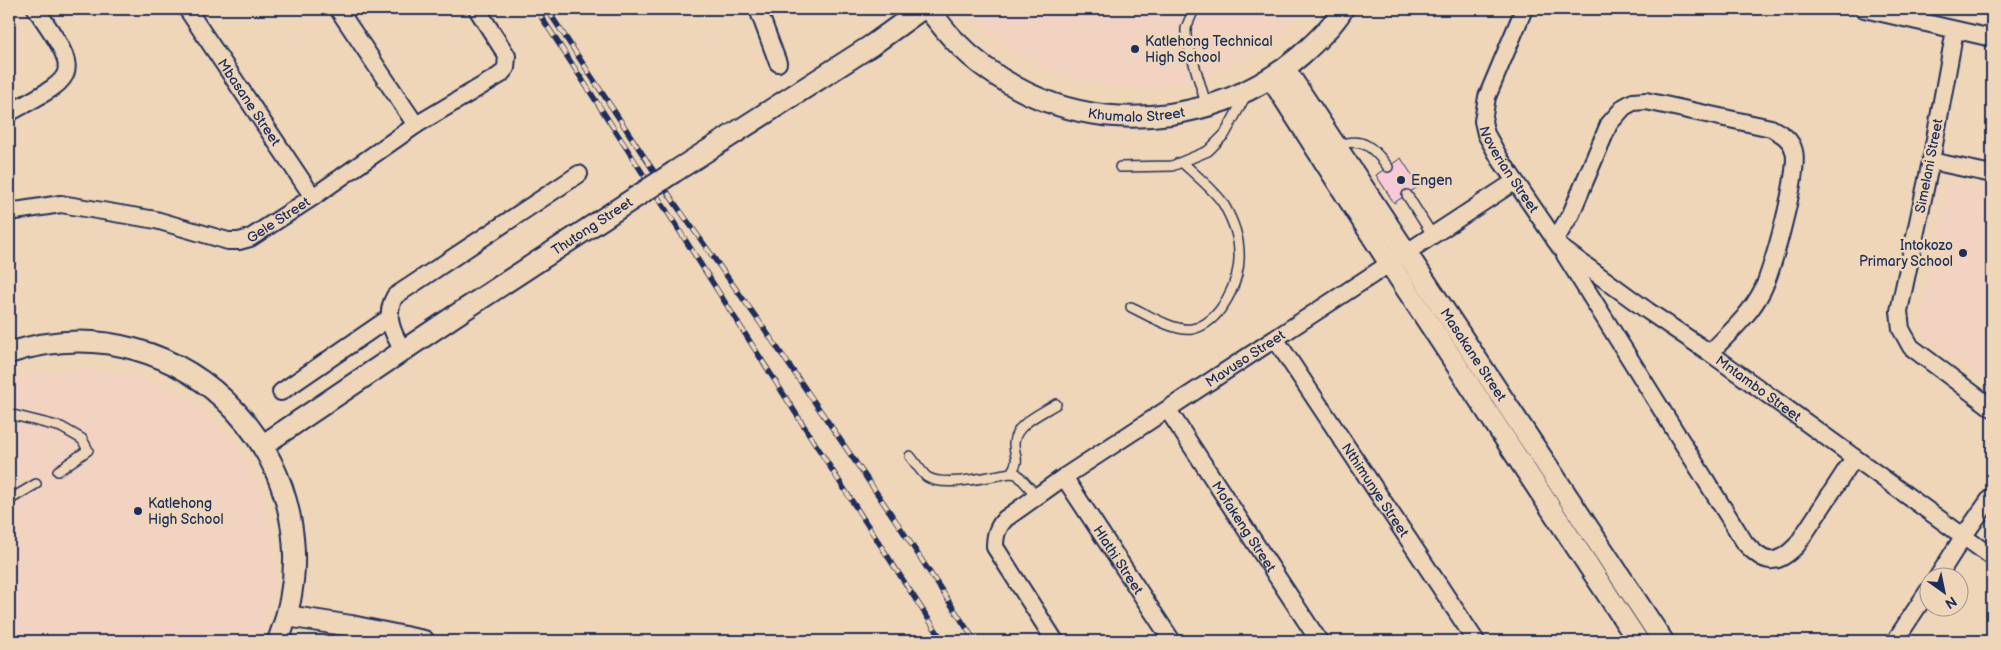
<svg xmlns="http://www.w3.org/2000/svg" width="2001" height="650" viewBox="0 0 2001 650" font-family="'Balsamiq Sans',sans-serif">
  <rect width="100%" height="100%" fill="#f0d6b8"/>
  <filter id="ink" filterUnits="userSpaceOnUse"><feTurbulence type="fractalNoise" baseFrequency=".02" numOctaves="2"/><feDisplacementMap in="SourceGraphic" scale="10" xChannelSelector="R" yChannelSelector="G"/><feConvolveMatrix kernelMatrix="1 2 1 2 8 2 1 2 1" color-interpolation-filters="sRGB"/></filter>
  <g filter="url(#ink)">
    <path fill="#f2d2c1" d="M 963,9 L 1306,9 L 1267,47 L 1208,77 L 1141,89 L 1073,80 L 1011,52 Z
      M 1950,180 L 1992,189 L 1992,384 L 1927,339 L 1920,317 Z
      M 87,368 L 141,377 L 191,401 L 232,437 L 261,484 L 275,537 L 275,592 L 260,641 L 9,641 L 9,383 L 33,373 Z"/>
    <path fill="#f8c9d6" stroke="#1b2f5e" d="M 1401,158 L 1419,186 L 1394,203 L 1376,175 Z"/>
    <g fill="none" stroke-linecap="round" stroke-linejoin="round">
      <defs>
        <path id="service" d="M 1194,9 L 1186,28 L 1186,37 L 1207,107
          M 1336,146 C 1363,136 1373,147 1388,167
          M 1120,167 L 1172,166 L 1208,151 L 1225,134 L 1246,95
          M 1407,195 L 1433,236
          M 1131,307 C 1146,314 1175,332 1192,329 C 1221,323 1241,280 1239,253 C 1239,237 1232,219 1224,205 C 1218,193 1192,172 1182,162
          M 9,414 L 61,427 L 82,439 L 88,450 L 58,471
          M 910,456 C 915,462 921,472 927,477 C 944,488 991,476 1011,473 L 1017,474 L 1037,496
          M 1011,473 C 1021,457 1014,459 1014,443 C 1015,424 1042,413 1056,404
          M 9,500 L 36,484"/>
        <g id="minor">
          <path id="s1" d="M 187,9 L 313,197"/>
          <path d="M 338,9 L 416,125"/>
          <path d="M 758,9 L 778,63"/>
          <path id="s2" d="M 1524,9 L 1487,97 L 1483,121 L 1486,134 L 1500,159 L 1560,247 L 1648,311 L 1710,353 L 1992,557"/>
          <path d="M 1864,9 L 1992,38"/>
          <path d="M 1955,30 L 1931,161 L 1899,311 L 1901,329 L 1911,347 L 1992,408"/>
          <path d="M 9,113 C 78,75 83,77 36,9"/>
          <path d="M 1931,161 L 1992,174"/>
          <path id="s3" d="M 9,212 L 61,204 L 156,220 L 228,241 L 239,241 L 250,238 L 313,197 L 416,125 L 500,75 L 506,68 L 507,56 L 477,9"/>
          <path d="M 1555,240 L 1571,214 L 1609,124 L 1624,107 L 1633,102 L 1646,101 L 1771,128 C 1782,134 1791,139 1794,151 C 1800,171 1772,272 1762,291 C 1750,315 1728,334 1710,353"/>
          <path d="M 1565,255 L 1745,543 C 1764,564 1776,567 1797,545 L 1854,458"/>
          <path id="s4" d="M 1276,340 L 1476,641"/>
          <path d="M 403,350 C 392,333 384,315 395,296 L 579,174"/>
          <path d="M 281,392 L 389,318"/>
          <path id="s5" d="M 1168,410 L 1319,641"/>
          <path id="s6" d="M 1064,477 L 1172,641"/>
          <path d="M 1937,578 L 1963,537 L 1992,496"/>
          <path id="s7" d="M 1055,641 L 995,547 C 995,535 997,528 1005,519 L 1064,477 L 1514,182"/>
          <path d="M 1895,641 L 1928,591"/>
        </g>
        <g id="tertiary">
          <path id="s8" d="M 928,9 C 937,19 945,31 955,41 C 975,62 1002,81 1029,94 C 1118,135 1226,119 1300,56 C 1316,42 1332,27 1343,9"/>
          <path id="s9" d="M 1285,69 L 1663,641"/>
          <path d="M 1271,78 L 1390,264 L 1638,641"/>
          <path d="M 674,172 L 872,45 L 922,9"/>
          <path d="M 9,353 C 186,295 346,469 278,641"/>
          <path id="s10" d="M 263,445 L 453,317 L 636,197"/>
          <path d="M 287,616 L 351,626 L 424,641"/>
        </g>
      </defs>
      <use href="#service" stroke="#1b2f5e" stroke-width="12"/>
      <use href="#minor" stroke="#1b2f5e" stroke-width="20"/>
      <use href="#tertiary" stroke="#1b2f5e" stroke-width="24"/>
      <use href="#service" stroke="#f0d6b8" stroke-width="9"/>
      <use href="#minor" stroke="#f0d6b8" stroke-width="16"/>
      <use href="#tertiary" stroke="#f0d6b8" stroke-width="20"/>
      <defs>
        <path id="rail" d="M 536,9 C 674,218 805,432 943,641
          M 547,9 L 676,205 L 761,324 L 898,524 L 975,641"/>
      </defs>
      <use href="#rail" stroke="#1b2f5e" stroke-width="5.5"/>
      <use href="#rail" stroke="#f0d6b8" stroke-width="4" stroke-dasharray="11" stroke-linecap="butt"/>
      <defs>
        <path id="tertiary-bridge" d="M 636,197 L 674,172"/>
      </defs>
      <use href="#tertiary-bridge" stroke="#1b2f5e" stroke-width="24" stroke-linecap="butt"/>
      <use href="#tertiary-bridge" stroke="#f0d6b8" stroke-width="20"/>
    </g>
  </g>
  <g fill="#1b2f5e" stroke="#f0d6b8" stroke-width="2">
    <circle cx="1135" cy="49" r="5"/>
    <circle cx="1401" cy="180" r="5"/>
    <circle cx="1963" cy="253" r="5"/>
    <circle cx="138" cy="511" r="5"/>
  </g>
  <g text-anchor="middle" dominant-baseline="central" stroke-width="5" stroke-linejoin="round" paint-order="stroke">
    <g font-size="14" fill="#1b2f5e" stroke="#f0d6b8" text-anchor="start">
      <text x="1145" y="41">Katlehong Technical<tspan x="1145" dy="16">High School</tspan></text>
      <text x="1411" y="180">Engen</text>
      <text x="1953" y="245" text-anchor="end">Intokozo<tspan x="1953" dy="16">Primary School</tspan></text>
      <text x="148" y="503">Katlehong<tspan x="148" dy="16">High School</tspan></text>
    </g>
    <g font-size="14" fill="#1b2f5e" stroke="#f0d6b8">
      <text stroke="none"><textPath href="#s1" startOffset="112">Mbasane Street</textPath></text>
      <text stroke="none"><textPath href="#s8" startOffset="244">Khumalo Street</textPath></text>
      <text transform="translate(1929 166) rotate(-79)">Simelani Street</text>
      <text stroke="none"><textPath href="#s2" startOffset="175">Noverian Street</textPath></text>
      <text stroke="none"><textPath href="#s3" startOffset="280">Gele Street</textPath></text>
      <text stroke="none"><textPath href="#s10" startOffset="395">Thutong Street</textPath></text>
      <text stroke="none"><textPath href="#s9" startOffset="342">Masakane Street</textPath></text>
      <text stroke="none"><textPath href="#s7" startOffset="431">Mavuso Street</textPath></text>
      <text stroke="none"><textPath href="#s2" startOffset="512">Mntambo Street</textPath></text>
      <text stroke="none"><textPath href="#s4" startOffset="180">Nthimunye Street</textPath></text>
      <text stroke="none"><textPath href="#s5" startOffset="139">Mofakeng Street</textPath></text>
      <text stroke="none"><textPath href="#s6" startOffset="99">Hlathi Street</textPath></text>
    </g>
  </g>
  <rect width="2001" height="650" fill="none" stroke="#f0d6b8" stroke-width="30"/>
  <rect x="15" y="15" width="1971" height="620" fill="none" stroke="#1b2f5e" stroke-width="2" filter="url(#ink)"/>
  <g transform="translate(1944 592) rotate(147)"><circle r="24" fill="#f0d6b8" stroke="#9b9394"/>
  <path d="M0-4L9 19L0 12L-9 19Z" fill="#1b2f5e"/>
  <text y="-8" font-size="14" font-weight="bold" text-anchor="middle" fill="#1b2f5e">N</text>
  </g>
</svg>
